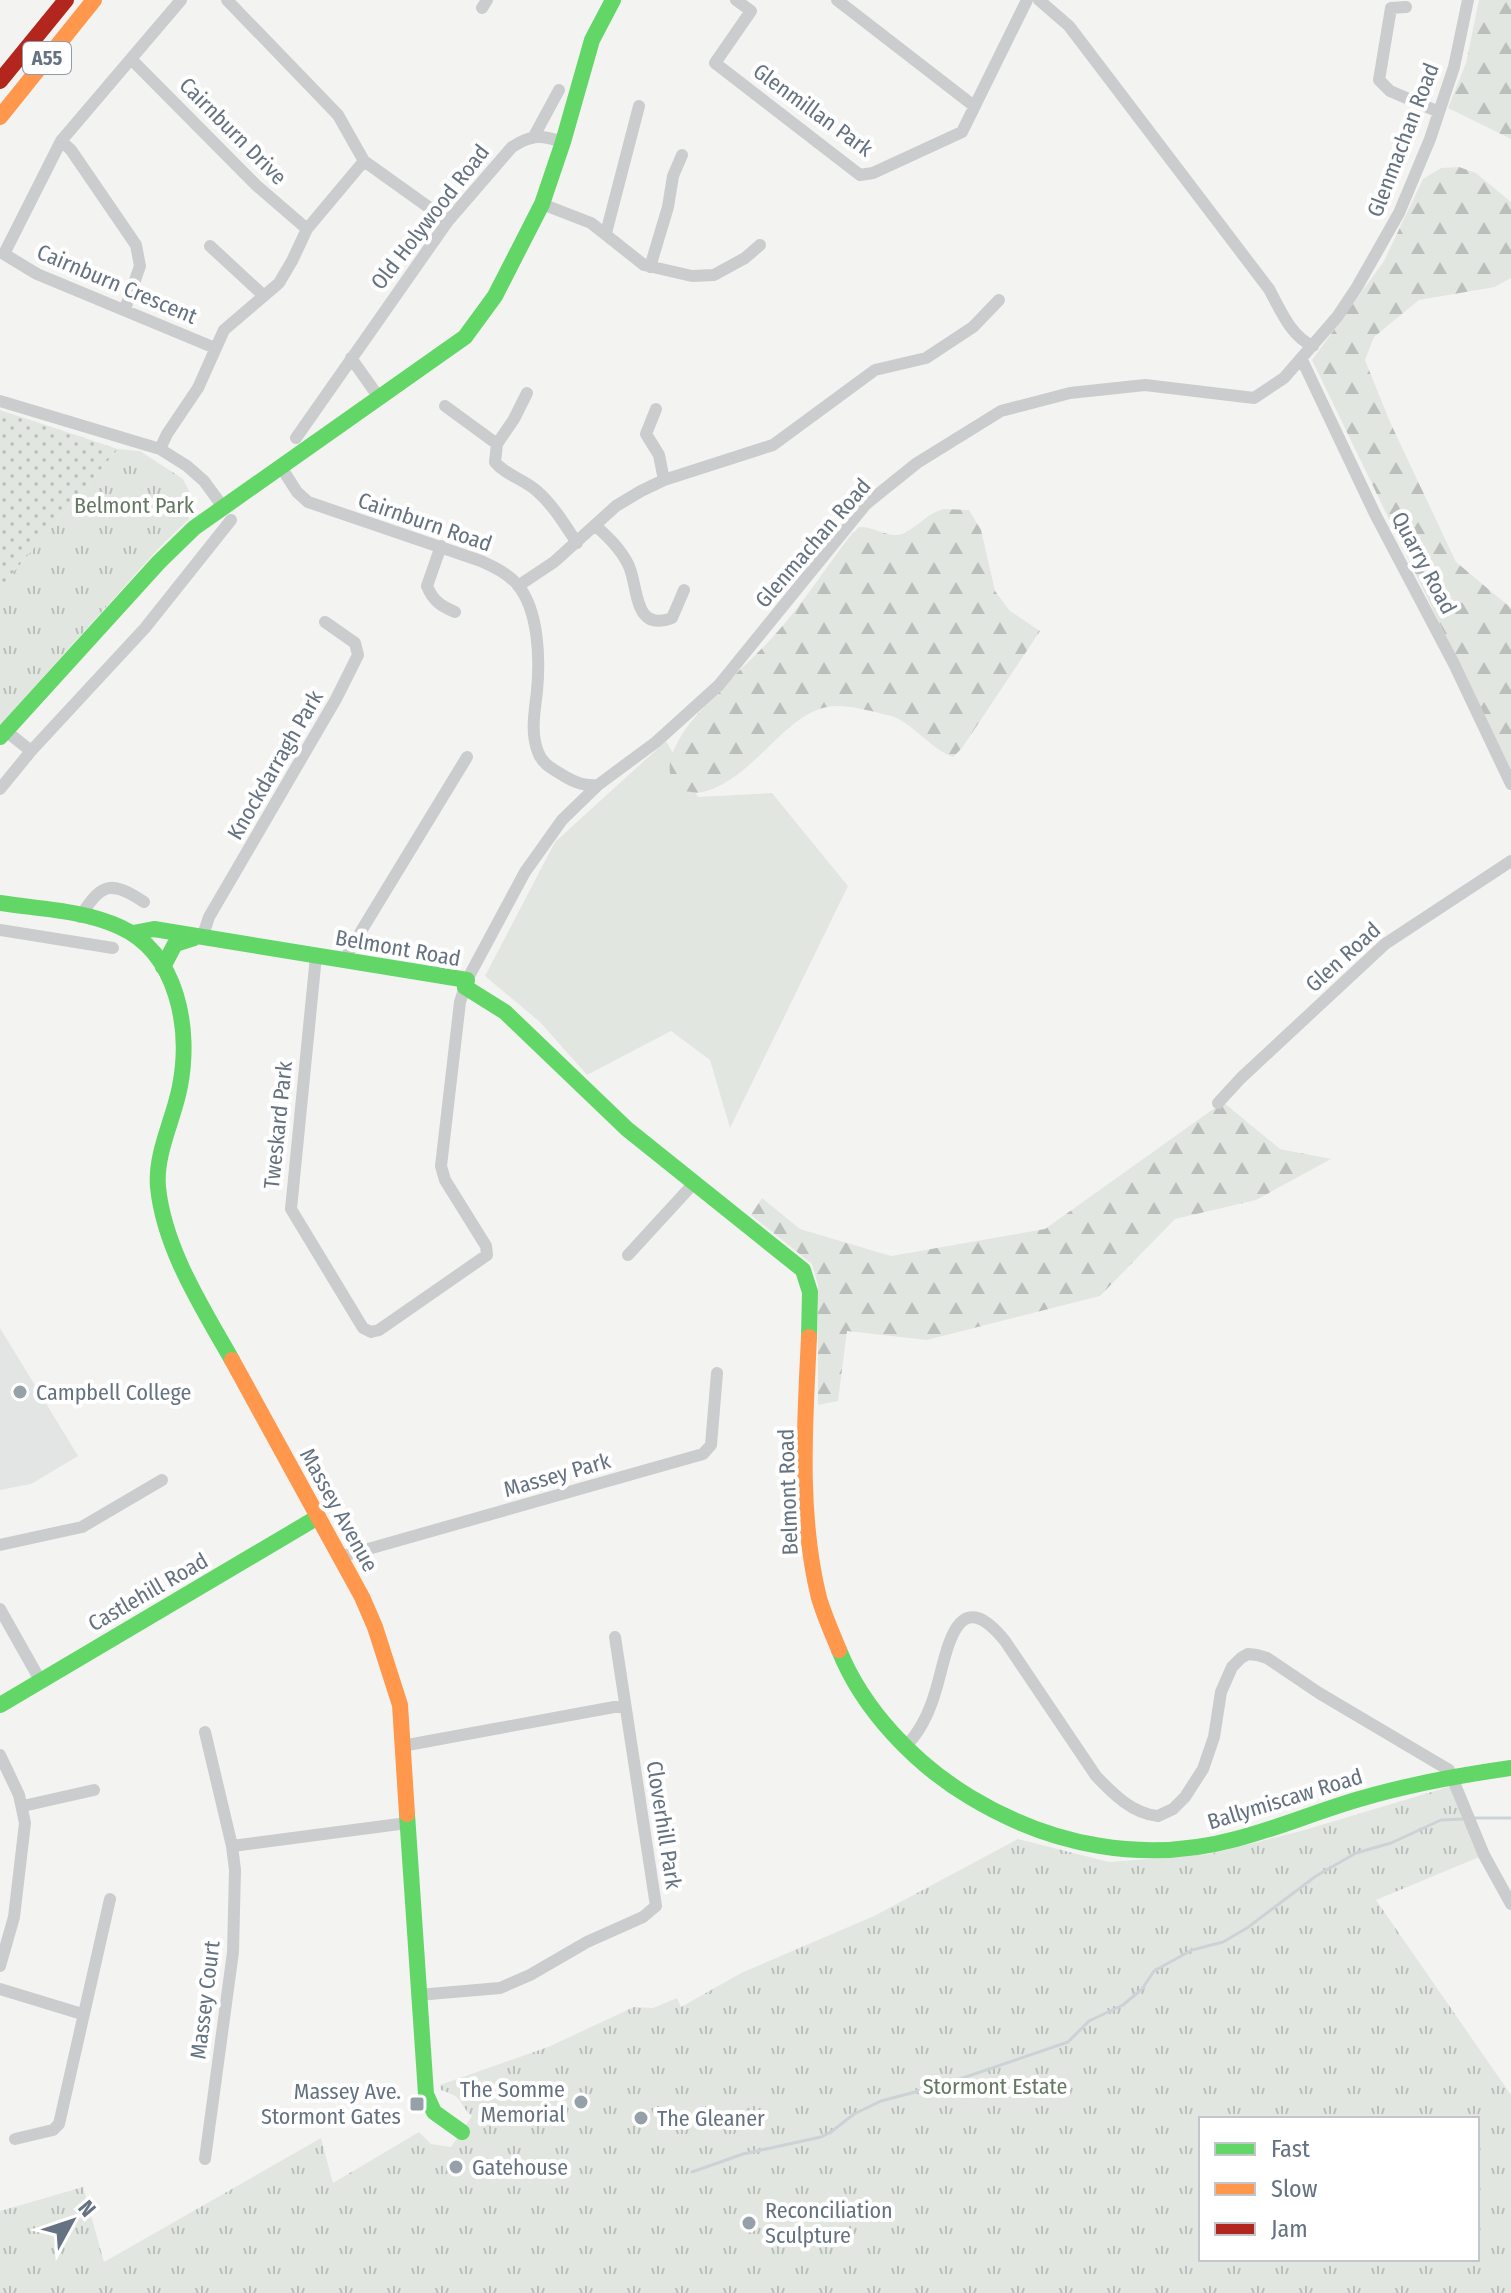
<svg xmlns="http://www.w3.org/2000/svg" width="1511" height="2293" viewBox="0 0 1511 2293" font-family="'Fira Sans Condensed',sans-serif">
  <defs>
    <pattern id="forest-firs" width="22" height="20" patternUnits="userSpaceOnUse" patternTransform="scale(2)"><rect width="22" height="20" fill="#e2e6e0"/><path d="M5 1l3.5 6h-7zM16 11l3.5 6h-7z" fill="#bbbfbb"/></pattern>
    <pattern id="park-tufts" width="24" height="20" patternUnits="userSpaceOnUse" patternTransform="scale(2)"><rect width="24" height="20" fill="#e2e6e0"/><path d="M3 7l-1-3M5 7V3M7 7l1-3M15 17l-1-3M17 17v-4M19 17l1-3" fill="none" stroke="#bbbfbb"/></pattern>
    <pattern id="garden-dots" width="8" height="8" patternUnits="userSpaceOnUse" patternTransform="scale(2)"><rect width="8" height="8" fill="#e2e6e0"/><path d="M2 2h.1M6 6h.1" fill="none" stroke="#bbbfbb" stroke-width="1.8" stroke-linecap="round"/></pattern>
  </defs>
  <rect width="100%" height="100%" fill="#f3f4f2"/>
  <path fill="#e3e5e4" d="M 0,1328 L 78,1456 L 31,1484 L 0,1490 Z"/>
  <path fill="#e2e6e0" d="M 666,741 L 698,797 L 772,793 L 848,886 L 730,1128 L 710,1060 L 671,1031 L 587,1075 L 540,1022 L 485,976 L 555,842 Z"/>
  <path fill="url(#forest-firs)" d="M 1479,0 L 1511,0 L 1511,139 L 1448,108 L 1466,63 Z
    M 1459,167 L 1476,173 L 1511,202 L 1511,278 L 1495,287 L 1419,300 L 1374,337 L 1365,360 L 1390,422 L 1456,562 L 1511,608 L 1511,771 L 1312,360 L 1384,261 L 1423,179 L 1441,168 Z
    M 944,509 L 969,510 L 981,530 L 995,591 L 1010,611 L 1040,631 L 962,748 L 953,757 C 931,749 910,721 891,716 C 875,712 853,706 836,706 C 787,707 756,779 703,792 C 696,794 686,791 679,790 C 666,777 668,761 676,745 C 692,712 744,668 771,639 C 800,608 824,570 850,536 L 859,527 C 875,526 890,540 904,533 C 919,526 927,513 944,509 Z
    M 1223,1102 L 1280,1149 L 1331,1159 L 1256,1200 L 1175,1219 L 1100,1296 L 927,1340 L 847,1331 L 838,1401 L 818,1405 L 818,1285 L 812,1264 L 751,1215 L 762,1198 L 800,1229 L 891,1256 L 1045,1229 Z"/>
  <path fill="url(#park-tufts)" fill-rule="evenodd" d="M 118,449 L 140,451 L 183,479 L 190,493 L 189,519 L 159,548 L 0,725 L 0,588 Z
    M 1455,1785 L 1484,1855 L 1376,1900 L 1511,2095 L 1511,2293 L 0,2293 L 0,2211 L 83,2187 L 104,2262 L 321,2138 L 333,2183 L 419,2132 L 431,2144 L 451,2147 L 472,2116 C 457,2103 466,2098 441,2090 L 440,2085 L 548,2047 L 634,2007 L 653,2008 L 677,1998 L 681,2007 L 741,1973 L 874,1916 L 1018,1839 L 1109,1862 L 1210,1854 L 1301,1831 ZM 1201,2119 L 1477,2119 L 1477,2259 L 1201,2259 Z"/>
  <path fill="url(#garden-dots)" d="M 0,410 L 118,449 L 0,588 Z"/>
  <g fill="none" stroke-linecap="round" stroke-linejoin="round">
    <path stroke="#ccd3d7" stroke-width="3" d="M 1475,1818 L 1511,1818
      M 692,2172 L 743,2154 L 821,2137 L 831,2132 L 854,2114 L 881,2101 L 942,2085 L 1068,2042 L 1089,2021 L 1123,2005 L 1142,1989 L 1154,1971 L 1192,1950 L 1223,1942 L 1247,1928 L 1316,1876 L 1356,1853 L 1391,1843 L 1441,1820 L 1463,1819"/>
    <path stroke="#cbcccd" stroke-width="12" d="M 181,0 L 61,141 L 4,254 L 37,274 L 215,348
      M 227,0 L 338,115 L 364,161 L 448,221
      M 736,0 L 751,11 L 715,63 L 860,175 L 873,173 L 962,132 L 1027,0
      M 837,0 L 974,106
      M 1039,0 L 1069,26 L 1269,289 C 1280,309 1291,337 1313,346
      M 1406,7 L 1391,8 L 1379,80 L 1390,91 L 1439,112
      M 482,8 L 487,0
      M 132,60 L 256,185 L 307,229
      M 533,138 L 559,90
      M 61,141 L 71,150 L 136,245 L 140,266 L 125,309
      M 542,204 L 591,223 L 644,265 L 692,276 L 714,275 L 745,258 L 760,245
      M 606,233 L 639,106
      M 210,246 L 264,296
      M 650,267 L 668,207 L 673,176 L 682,155
      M 351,358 L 380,399
      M 1302,360 L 1375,514 L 1454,664 L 1511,784
      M 0,401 L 160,449 L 187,466 L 204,481 L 223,507
      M 445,406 L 497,444 L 495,462 C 505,475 524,479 537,491 C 553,505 565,525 577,543
      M 656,409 L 646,434 L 659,455 L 664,480
      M 296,438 L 448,221 L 512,147 C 532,134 542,135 563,142
      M 497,444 L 514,419 L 527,393
      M 160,449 L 167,434 L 198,388 L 224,330 L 279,283 L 292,261 L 307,229 L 364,161
      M 281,467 L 297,492 L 308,502 L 481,561 C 494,567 507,573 517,584 C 539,610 540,659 537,691 C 535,710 530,732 538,752 C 542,764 553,769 564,776 C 576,783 584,786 598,785
      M 595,525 C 608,537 620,548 628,564 C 639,585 632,633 672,618 L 684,590
      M 441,546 L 427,586 C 433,601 441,606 455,612
      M 518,586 L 554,562 L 616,506 L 641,491 L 664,480 L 773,445 L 875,370 L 926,358 L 973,327 L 999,300
      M 6,731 L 31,751
      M 0,789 L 31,751 L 145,628 L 231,520
      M 80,917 C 101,884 110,879 144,902
      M 0,930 L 113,948
      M 202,938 L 209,917 L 336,699 L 358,655 L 355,643 L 325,622
      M 316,956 L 291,1209 L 363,1328 L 371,1332 L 379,1330 L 487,1255 L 486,1246 L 445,1180 L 441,1166 L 460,1002 L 465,987
      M 347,961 L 349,951 L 467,757
      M 467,980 L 525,872 L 562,820 L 598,785 L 656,742 L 719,685 L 866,504 L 917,463 L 1001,411 L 1070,393 L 1145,385 L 1254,398 L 1284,378 L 1337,317 L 1357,287 L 1399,213 L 1430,139 L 1454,67 L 1468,0
      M 1218,1103 L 1241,1078 L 1385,944 L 1511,861
      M 628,1255 L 695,1182
      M 0,1545 L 82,1527 L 162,1480
      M 340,1557 L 703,1454 L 711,1445 L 717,1373
      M 0,1609 L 40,1680
      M 402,1746 L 625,1705
      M 905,1747 C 920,1732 929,1713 935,1693 C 947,1656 954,1578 1005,1641 L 1096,1776 C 1113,1794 1133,1814 1158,1816 L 1173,1809 L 1185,1797 L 1203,1769 L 1214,1737 L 1221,1692 L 1232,1667 L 1241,1658 L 1248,1654 L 1257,1655 L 1267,1658 L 1319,1693 L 1449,1770 L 1484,1855 L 1511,1904
      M 0,1755 L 19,1795 L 25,1823 L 14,1917 L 0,1966
      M 23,1806 L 94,1790
      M 232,1846 L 407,1823
      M 0,1989 L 82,2014
      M 418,1995 L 500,1988 L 530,1975 L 587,1942 L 643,1917 L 656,1906 L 615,1637
      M 15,2139 L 53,2130 L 59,2124 L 110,1899
      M 205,2159 L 233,1952 L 235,1870 L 232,1846 L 205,1732"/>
    <path stroke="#63d668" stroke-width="16" d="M 0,737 L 159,562 L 194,528 L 465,337 L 495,296 L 542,204 L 563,142 L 592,40 L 613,0
      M 0,903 C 39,909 83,910 120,927 C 178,953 191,1029 180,1086 C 174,1119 155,1153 158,1187 C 164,1248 202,1307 232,1360
      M 133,933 L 154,929 L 467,980 L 465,987 L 505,1012 L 627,1129 L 803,1270 L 810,1292 L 809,1337
      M 163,967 L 175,944 L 194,938
      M 839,1650 C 863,1710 915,1764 970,1797 C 1051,1846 1144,1864 1236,1839 C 1279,1828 1320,1810 1363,1798 C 1411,1784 1461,1775 1511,1768
      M 0,1705 L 318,1517
      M 407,1814 L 426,2094 L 434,2112 L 462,2132"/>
    <path stroke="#ff974d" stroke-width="16" d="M 0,117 L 94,0
      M 809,1337 C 805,1423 798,1513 819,1598 C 824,1615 832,1633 839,1650
      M 232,1360 L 362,1597 L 375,1627 L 400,1705 L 407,1814"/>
    <path stroke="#b3261e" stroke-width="16" d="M 0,81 L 66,0"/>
  </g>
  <g fill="#96a0a9" stroke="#fff" stroke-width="3">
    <circle cx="20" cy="1392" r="8"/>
    <circle cx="581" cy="2102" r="8"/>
    <rect x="409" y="2096" width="16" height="16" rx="4"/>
    <circle cx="641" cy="2118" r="8"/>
    <circle cx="456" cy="2167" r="8"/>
    <circle cx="749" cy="2223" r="8"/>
  </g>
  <g text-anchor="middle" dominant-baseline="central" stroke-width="8" stroke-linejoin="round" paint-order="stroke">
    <rect fill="#fff" stroke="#929ca7" stroke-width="2" x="23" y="42" width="48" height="32" rx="6"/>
    <g font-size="20" font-weight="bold" fill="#647281">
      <text x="47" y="58">A55</text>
    </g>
    <g font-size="22" fill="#647281" stroke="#fff">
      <text transform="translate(813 110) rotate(36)">Glenmillan Park</text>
      <text transform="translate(233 131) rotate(45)">Cairnburn Drive</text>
      <text transform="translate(1403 140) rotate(-69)">Glenmachan Road</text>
      <text transform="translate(430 217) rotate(-52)">Old Holywood Road</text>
      <text transform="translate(117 284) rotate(23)">Cairnburn Crescent</text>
      <text transform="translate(425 522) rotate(19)">Cairnburn Road</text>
      <text transform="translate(813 543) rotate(-49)">Glenmachan Road</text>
      <text transform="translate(1424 563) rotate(62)">Quarry Road</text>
      <text transform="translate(275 765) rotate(-60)">Knockdarragh Park</text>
      <text transform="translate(398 948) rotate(10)">Belmont Road</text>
      <text transform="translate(1343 957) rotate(-42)">Glen Road</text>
      <text transform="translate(278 1125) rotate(-84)">Tweskard Park</text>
      <text transform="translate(557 1475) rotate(-16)">Massey Park</text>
      <text transform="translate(788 1492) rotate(-92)">Belmont Road</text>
      <text transform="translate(339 1510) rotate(61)">Massey Avenue</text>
      <text transform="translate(148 1592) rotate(-30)">Castlehill Road</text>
      <text transform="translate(1285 1799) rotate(-17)">Ballymiscaw Road</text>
      <text transform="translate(664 1825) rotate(81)">Cloverhill Park</text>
      <text transform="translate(205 2000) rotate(-83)">Massey Court</text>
    </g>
    <g font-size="22" fill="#657962" stroke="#fff">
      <text x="134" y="505">Belmont Park</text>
      <text x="995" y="2086">Stormont Estate</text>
    </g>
    <g font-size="22" fill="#647281" stroke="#fff" text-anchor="start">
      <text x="36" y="1392">Campbell College</text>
      <text x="565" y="2089" text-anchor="end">The Somme<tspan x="565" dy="25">Memorial</tspan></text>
      <text x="401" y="2091" text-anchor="end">Massey Ave.<tspan x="401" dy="25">Stormont Gates</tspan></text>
      <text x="657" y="2118">The Gleaner</text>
      <text x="472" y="2167">Gatehouse</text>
      <text x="765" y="2210">Reconciliation<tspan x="765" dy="25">Sculpture</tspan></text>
    </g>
  </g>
  <rect x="1199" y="2117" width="280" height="144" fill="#ffffff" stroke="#c1c7cd" stroke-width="2"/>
  <rect x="1215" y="2143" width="40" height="12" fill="#63d668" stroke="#c1c7cd" stroke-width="2"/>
  <text x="1271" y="2157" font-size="24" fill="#647281">Fast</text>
  <rect x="1215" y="2183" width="40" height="12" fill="#ff974d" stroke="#c1c7cd" stroke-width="2"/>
  <text x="1271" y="2197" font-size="24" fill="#647281">Slow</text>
  <rect x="1215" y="2223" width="40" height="12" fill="#b3261e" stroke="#c1c7cd" stroke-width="2"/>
  <text x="1271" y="2237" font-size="24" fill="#647281">Jam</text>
  <g transform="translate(72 2221) rotate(50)" stroke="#ffffff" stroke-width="6" paint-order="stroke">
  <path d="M0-6L14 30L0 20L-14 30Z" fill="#647281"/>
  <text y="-12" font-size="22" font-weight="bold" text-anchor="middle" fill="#647281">N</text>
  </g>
</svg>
